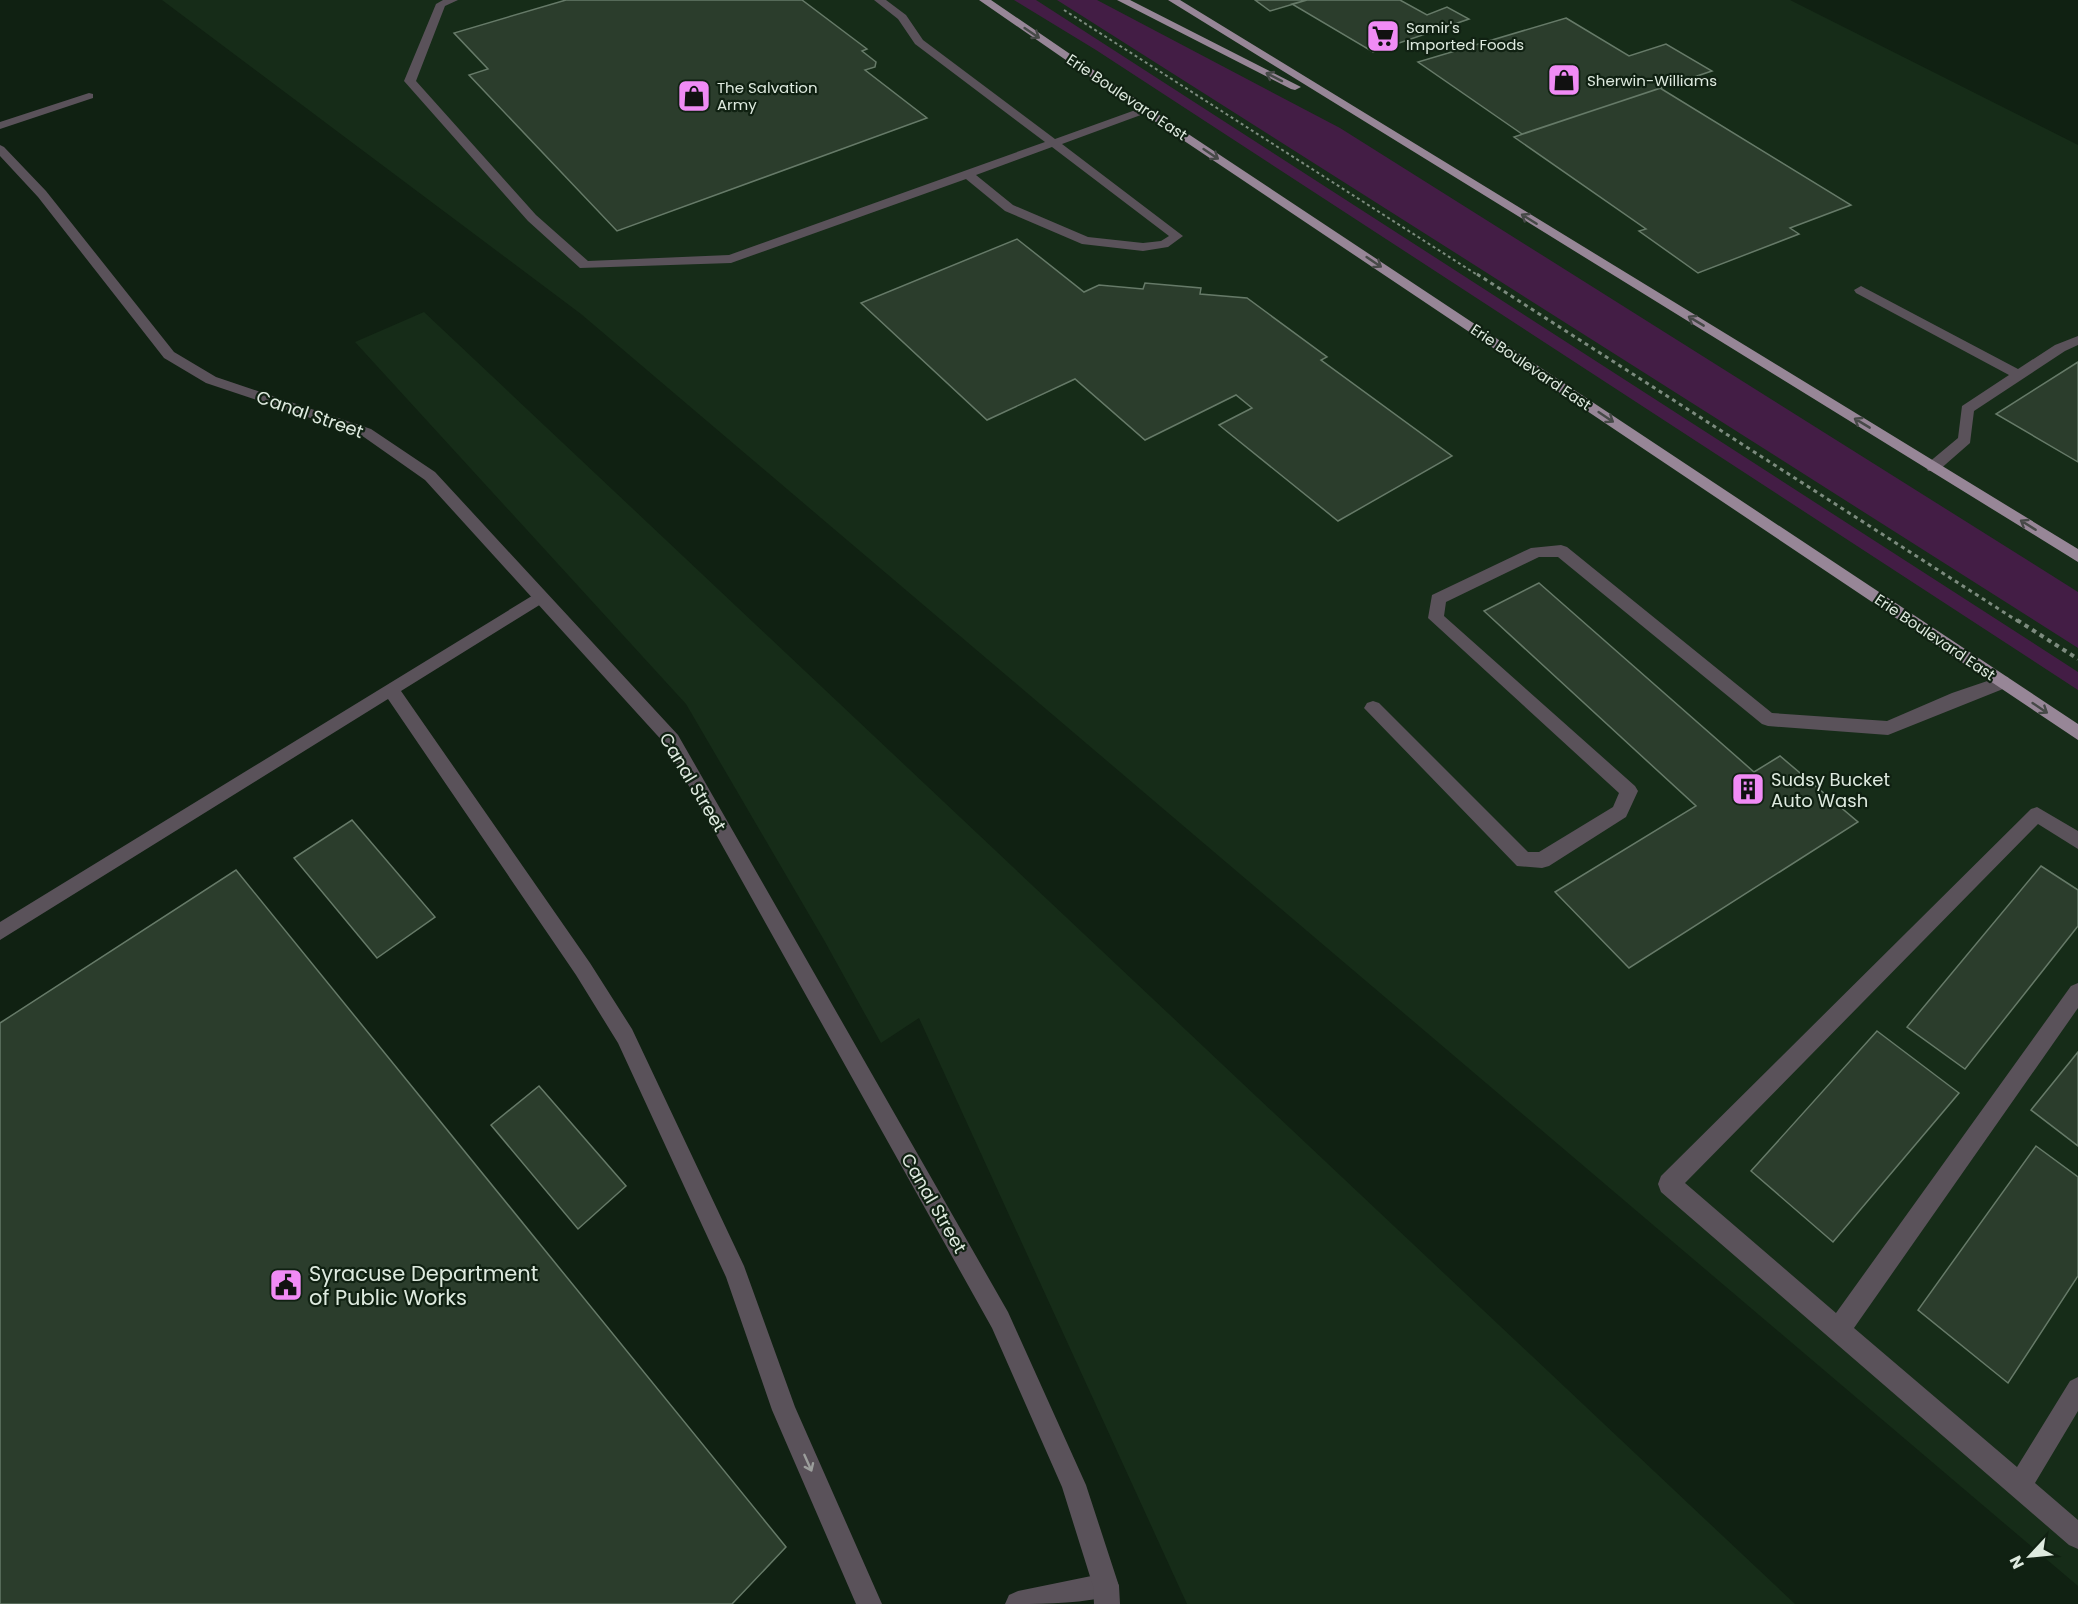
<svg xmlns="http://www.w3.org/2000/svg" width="2078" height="1604" viewBox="0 0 2078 1604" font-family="Poppins,sans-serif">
  <rect width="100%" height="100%" fill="#102112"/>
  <path fill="#162c18" d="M 162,0 L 1790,0 L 2078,145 L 2078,1586 L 581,314 Z
    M 424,312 L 1795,1604 L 1187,1604 L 919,1018 L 881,1043 L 824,940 L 686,704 L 355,342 Z"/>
  <path fill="#431d45" d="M 1014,0 L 1036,0 L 2078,672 L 2078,690 L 1096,50 Z
    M 1057,0 L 1097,0 L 1340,128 L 2078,592 L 2078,648 Z"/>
  <path fill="#2b3d2c" stroke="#667a68" stroke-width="1.5" d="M 566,0 L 802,0 L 867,49 L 862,51 L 876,62 L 875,67 L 865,70 L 927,118 L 617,231 L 469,75 L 488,69 L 454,33 Z
    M 1255,0 L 1307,0 L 1270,11 Z
    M 1307,0 L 1400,0 L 1427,15 L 1447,7 L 1469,19 L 1373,52 L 1292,4 Z
    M 1566,18 L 1629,56 L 1666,44 L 1712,71 L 1522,134 L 1418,62 Z
    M 1660,88 L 1851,205 L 1790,228 L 1799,234 L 1698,273 L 1639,231 L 1646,229 L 1514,137 Z
    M 1017,239 L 1084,292 L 1099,285 L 1143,289 L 1145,283 L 1201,288 L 1200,294 L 1247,298 L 1327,357 L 1321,360 L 1452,456 L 1338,521 L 1219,425 L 1252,408 L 1236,395 L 1145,440 L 1075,379 L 987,420 L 861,303 Z
    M 2078,362 L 2078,462 L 1996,414 Z
    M 1539,583 L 1754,772 L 1780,756 L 1858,822 L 1629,968 L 1555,892 L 1696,806 L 1484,611 Z
    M 352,820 L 435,917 L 377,958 L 294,858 Z
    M 2041,866 L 2078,890 L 2078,926 L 1965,1069 L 1907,1027 Z
    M 236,870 L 786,1547 L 732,1604 L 0,1604 L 0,1023 Z
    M 1877,1031 L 1959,1093 L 1833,1242 L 1751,1171 Z
    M 2078,1052 L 2078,1146 L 2031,1110 Z
    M 539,1086 L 626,1186 L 578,1229 L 491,1125 Z
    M 2036,1146 L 2078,1177 L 2078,1276 L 2008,1383 L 1918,1310 Z"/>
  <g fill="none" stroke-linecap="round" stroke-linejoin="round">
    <path stroke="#7c8b7e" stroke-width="2" stroke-dasharray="3 3" stroke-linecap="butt" d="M 1064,10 L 1479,276"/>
    <path stroke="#7c8b7e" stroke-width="3" stroke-dasharray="4 4" stroke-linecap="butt" d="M 1477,274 L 2019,622"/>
    <path stroke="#7c8b7e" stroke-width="4" stroke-dasharray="4.5 4.5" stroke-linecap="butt" d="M 2017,620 L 2078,659"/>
    <path fill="#5a525a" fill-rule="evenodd" d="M 443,0 L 458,0 L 445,6 L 416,81 L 536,215 L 588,261 L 729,255 L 1045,142 L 915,44 L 898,19 L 874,0 L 886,0 L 906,15 L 923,40 L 1055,139 L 1141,108 L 1149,108 L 1149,112 L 1062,144 L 1183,236 L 1168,247 L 1143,251 L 1082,244 L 1005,211 L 966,179 L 731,263 L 580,268 L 528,221 L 404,81 L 436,4 ZM 1052,147 L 1169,236 L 1161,241 L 1143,243 L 1088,237 L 1013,205 L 976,175 Z
      M 89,93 L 93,94 L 93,98 L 0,129 L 0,122 Z
      M 1861,286 L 2018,369 L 2055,345 L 2078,336 L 2078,345 L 2065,351 L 1974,411 L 1970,443 L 1938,471 L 1928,471 L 1926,467 L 1928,463 L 1958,438 L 1962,406 L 2009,375 L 1856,293 L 1854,290 Z
      M 1561,545 L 1567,547 L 1772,713 L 1887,721 L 1952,693 L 2002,676 L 2008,677 L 2010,682 L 2008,687 L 1888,735 L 1768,726 L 1762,724 L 1558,557 L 1539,557 L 1446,602 L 1444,616 L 1635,786 L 1638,791 L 1626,817 L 1549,866 L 1542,868 L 1517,866 L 1364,708 L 1367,703 L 1373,701 L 1379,703 L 1528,852 L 1539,852 L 1613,807 L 1619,793 L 1428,618 L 1432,595 L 1531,548 Z
      M 540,591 L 546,593 L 548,597 L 546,601 L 401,691 L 590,963 L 632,1029 L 744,1266 L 795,1407 L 882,1604 L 856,1604 L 772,1410 L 726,1277 L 618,1043 L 576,975 L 388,699 L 0,940 L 0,922 Z
      M 2037,807 L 2078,831 L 2078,849 L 2038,824 L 1685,1183 L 1836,1313 L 2071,986 L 2078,983 L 2078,1008 L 1854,1328 L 2017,1467 L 2070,1381 L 2078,1377 L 2078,1411 L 2035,1483 L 2078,1520 L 2078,1549 L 2069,1545 L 1661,1192 L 1658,1184 L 1661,1176 L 2031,809 Z
      M 1106,1573 L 1115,1577 L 1119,1586 L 1115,1595 C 1081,1604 1041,1604 1005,1604 L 1009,1595 L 1018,1591 Z"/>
    <path fill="#5a525a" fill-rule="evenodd" d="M 0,145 L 4,147 L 46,191 L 174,352 L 216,377 L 371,429 L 435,472 L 678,735 L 1008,1312 L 1086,1485 L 1119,1586 L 1120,1604 L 1094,1604 L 1093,1586 L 1062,1487 L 992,1328 L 666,745 L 425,480 L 361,435 L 206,383 L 164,358 L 38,197 L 0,156 Z"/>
    <path fill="#978697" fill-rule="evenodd" d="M 979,0 L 991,0 L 1149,108 L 2078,724 L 2078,740 L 1141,112 Z
      M 1117,0 L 1130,0 L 1301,87 L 1295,90 L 1291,89 Z
      M 1168,0 L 1180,0 L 2078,549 L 2078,562 Z"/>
  </g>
  <defs><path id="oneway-shaft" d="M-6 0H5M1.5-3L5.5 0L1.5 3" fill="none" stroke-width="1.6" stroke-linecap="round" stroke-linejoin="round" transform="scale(1.5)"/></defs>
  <g stroke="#464947">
    <use href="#oneway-shaft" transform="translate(1032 33) rotate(34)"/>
    <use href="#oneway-shaft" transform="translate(1274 77) rotate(-153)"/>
    <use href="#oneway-shaft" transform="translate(1211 154) rotate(34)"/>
    <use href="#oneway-shaft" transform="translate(1529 219) rotate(-148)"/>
    <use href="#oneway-shaft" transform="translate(1374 262) rotate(34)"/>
    <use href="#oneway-shaft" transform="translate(1696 321) rotate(-149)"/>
    <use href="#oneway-shaft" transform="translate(1606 417) rotate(34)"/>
    <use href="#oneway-shaft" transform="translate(1862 423) rotate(-149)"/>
    <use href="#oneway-shaft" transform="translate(2028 525) rotate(-148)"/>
    <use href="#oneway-shaft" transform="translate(2040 708) rotate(34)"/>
  </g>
  <use stroke="#9c9e9c" href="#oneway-shaft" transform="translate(808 1463) rotate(66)"/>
  <defs>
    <symbol id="supermarket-square" viewBox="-11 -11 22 22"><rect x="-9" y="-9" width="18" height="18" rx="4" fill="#f08bf5" stroke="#102112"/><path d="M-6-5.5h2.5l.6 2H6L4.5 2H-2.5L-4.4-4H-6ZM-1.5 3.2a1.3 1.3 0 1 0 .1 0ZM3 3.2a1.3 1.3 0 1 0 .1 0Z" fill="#111"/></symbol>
    <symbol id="shop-square" viewBox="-11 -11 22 22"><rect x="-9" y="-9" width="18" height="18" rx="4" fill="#f08bf5" stroke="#102112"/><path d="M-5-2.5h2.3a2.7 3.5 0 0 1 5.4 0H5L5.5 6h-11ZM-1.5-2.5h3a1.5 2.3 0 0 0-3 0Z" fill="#111"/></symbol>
    <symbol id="building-square" viewBox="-11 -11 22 22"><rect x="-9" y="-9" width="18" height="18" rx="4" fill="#f08bf5" stroke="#102112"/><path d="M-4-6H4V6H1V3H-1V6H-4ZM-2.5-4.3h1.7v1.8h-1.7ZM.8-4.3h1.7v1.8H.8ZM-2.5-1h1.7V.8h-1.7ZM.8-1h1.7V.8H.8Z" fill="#111"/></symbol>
    <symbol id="civic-square" viewBox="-11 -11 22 22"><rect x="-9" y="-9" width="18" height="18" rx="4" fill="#f08bf5" stroke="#102112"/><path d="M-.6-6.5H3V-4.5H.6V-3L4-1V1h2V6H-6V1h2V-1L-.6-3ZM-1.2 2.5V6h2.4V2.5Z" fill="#111"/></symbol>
  </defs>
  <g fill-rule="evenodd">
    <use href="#supermarket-square" x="1364" y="17" width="38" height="38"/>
    <use href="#shop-square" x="1545" y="61" width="38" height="38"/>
    <use href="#shop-square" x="675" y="77" width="38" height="38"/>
    <use href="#building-square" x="1729" y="770" width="38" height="38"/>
    <use href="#civic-square" x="267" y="1266" width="38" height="38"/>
  </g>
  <g text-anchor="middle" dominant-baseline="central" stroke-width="4.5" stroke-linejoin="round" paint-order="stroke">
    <g font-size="15" fill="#deeadf" stroke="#102112" text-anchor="start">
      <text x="1406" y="27">Samir's<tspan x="1406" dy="17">Imported Foods</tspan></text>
      <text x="1587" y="80">Sherwin-Williams</text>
      <text x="717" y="87">The Salvation<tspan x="717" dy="17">Army</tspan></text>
    </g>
    <g font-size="15" fill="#deeadf" stroke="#102112">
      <text transform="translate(1127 97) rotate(34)">Erie Boulevard East</text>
      <text transform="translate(1531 367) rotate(34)">Erie Boulevard East</text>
      <text transform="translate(1935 637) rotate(34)">Erie Boulevard East</text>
    </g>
    <g font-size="18" fill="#deeadf" stroke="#102112">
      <text transform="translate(310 414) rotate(19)">Canal Street</text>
      <text transform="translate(693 782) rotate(59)">Canal Street</text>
      <text transform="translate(934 1203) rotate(60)">Canal Street</text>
    </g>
    <g font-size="18" fill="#deeadf" stroke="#102112" text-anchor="start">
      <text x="1771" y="779">Sudsy Bucket<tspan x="1771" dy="21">Auto Wash</tspan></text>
    </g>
    <g font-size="21" fill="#deeadf" stroke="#102112" text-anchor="start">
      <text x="309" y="1273">Syracuse Department<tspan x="309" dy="24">of Public Works</tspan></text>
    </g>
  </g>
  <g transform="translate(2030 1556) rotate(244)" stroke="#102112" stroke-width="4.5" paint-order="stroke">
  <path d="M0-4.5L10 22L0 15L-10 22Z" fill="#deeadf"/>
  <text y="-9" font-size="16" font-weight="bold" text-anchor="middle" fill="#deeadf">N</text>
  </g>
</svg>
